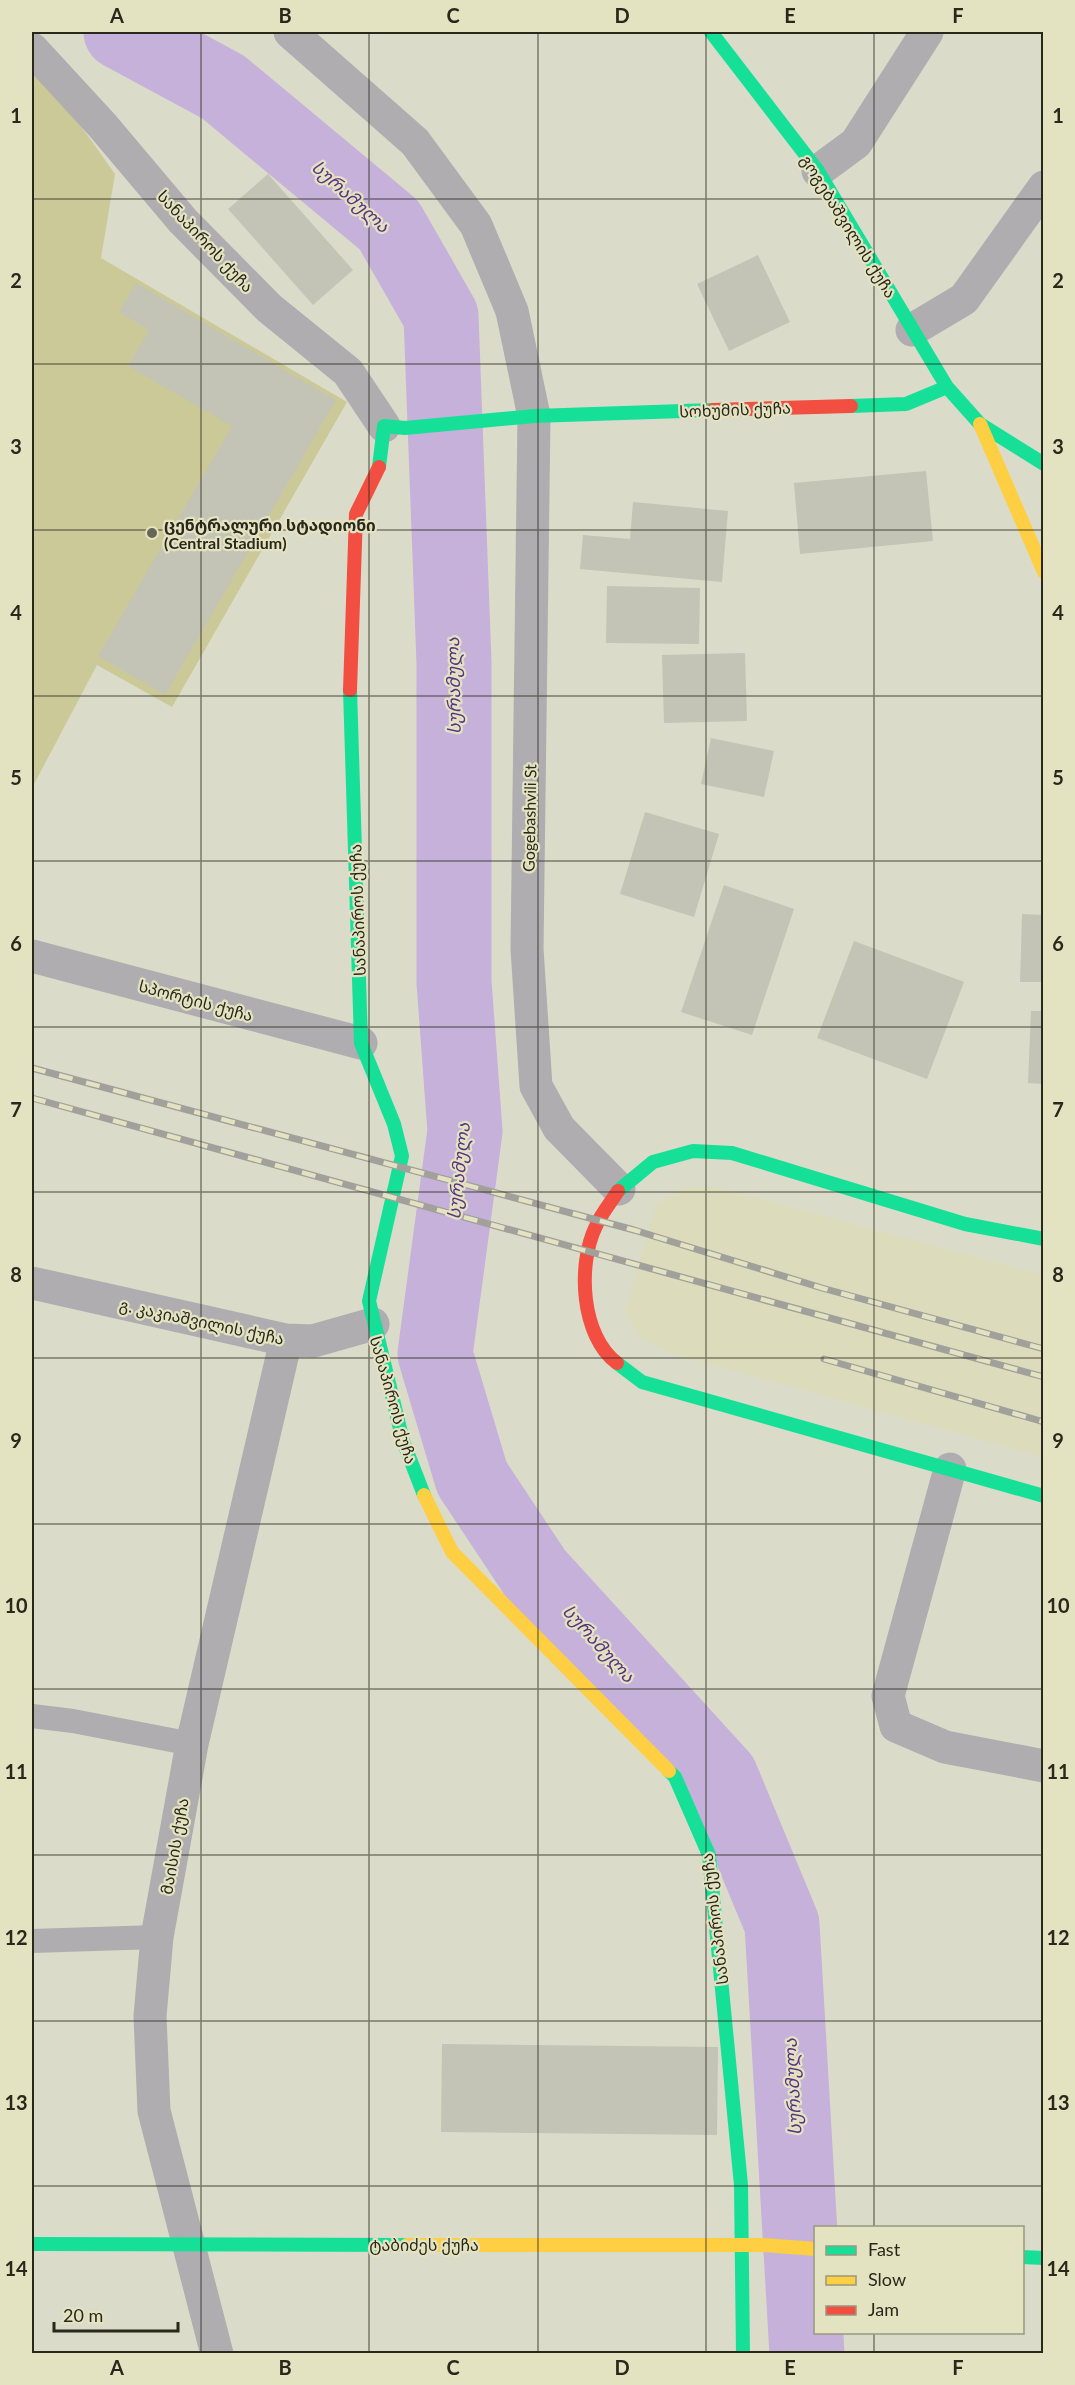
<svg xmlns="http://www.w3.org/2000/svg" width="1075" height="2385" viewBox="0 0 1075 2385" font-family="Lato,'Noto Sans Georgian',sans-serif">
  <rect width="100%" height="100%" fill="#dbdbc9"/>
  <path fill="#dcdcbc" d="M 686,1187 L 715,1187 L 1043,1275 L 1043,1457 L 667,1352 L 638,1335 L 625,1311 L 656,1205 Z"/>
  <path fill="#cbc998" d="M 32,57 L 115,174 L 101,258 L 347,402 L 172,707 L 97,665 L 32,788 Z"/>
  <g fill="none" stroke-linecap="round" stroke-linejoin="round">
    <path stroke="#c5b1da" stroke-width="75" d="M 121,32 L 223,87 L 389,225 L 441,316 L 454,663 L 454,982 L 465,1131 L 435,1354 L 472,1478 L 535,1573 L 721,1777 L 782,1924 L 807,2354"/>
  </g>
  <path fill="#c4c4b6" d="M 268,174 L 353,270 L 313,305 L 228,209 Z
    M 758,255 L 790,322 L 729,351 L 697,284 Z
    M 136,283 L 336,400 L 165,695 L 98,656 L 232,426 L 128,366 L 149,330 L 119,312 Z
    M 926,471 L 933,541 L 800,554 L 794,483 Z
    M 633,502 L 728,511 L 722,582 L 580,569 L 583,535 L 630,539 Z
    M 607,586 L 700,588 L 699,644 L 606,643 Z
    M 745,653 L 747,721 L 664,723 L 662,655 Z
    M 711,738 L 774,751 L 764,797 L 701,784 Z
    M 645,812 L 719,834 L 694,917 L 620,894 Z
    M 724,885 L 794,909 L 752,1035 L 681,1012 Z
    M 1022,914 L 1044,915 L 1044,982 L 1020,982 Z
    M 854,941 L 964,982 L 927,1079 L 817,1038 Z
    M 1031,1011 L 1044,1011 L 1044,1084 L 1028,1083 Z
    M 442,2044 L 718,2047 L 717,2135 L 441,2132 Z"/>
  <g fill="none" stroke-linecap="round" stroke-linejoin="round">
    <path stroke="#afadaf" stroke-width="24" d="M 32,1716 L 73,1721 L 192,1744
      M 32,1941 L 157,1937"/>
    <path stroke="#afadaf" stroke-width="33" d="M 290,32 L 415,142 L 476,225 L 512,311 L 534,416 L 527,949 L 536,1086 L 559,1128 L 619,1189
      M 32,49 L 102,125 L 183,221 L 269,308 L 348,372 L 384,426
      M 818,171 L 856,143 L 927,32
      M 912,330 L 964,299 L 1044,187
      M 32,956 L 361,1043
      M 32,1283 L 286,1340 L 313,1341 L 373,1324
      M 950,1469 L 888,1696 L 896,1726 L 945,1747 L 1044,1766
      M 217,2354 L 154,2111 L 150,2016 L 157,1937 L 192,1744 L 286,1340"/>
    <path stroke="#16e098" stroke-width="14" d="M 711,32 L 818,171 L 947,387 L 980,424 L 1044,464
      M 851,406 L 906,404 L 947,387
      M 379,467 L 384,426 L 405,428 L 534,416 L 713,410
      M 350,690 L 361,1043 L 394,1124 L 402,1156 L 369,1301 L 403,1441 L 424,1495
      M 618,1191 L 653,1162 L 693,1151 L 732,1153 L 965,1224 L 1044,1239
      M 617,1363 L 642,1382 L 1044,1496
      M 669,1771 L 675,1777 L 709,1855 L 741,2185 L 743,2354
      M 32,2244 L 407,2245
      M 1022,2257 L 1044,2258"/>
    <path stroke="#ffcf43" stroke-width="14" d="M 980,424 L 1044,572
      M 424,1495 L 452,1552 L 669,1771
      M 407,2245 L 763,2245 L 816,2249"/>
    <path stroke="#f24e42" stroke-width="14" d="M 713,410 L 851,406
      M 350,690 L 356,514 L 379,467
      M 617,1363 C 581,1336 577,1265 596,1226 C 601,1214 611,1202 618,1191"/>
    <defs>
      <path id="rail" d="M 32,1068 L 634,1230 L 822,1288 L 1044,1349
        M 32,1098 L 1044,1377
        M 824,1359 L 1044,1422"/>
    </defs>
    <use href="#rail" stroke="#a1a09b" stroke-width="7"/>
    <use href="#rail" stroke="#e3e2c1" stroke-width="4.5" stroke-dasharray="14" stroke-linecap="butt"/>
  </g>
  <path fill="none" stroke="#29281b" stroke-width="1.5" stroke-opacity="0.55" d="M 201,32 L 201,2354M 369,32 L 369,2354M 538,32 L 538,2354M 706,32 L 706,2354M 874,32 L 874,2228M 32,199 L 1044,199M 32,364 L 1044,364M 32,530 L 1044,530M 32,696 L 1044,696M 32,861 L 1044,861M 32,1027 L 1044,1027M 32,1192 L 1044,1192M 32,1358 L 1044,1358M 32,1524 L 1044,1524M 32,1689 L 1044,1689M 32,1855 L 1044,1855M 32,2021 L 1044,2021M 32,2186 L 1044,2186M 874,2332 L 874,2354"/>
  <circle fill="#676758" stroke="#e3e2c1" stroke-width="2" cx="152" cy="533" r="6"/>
  <g text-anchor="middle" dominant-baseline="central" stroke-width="4.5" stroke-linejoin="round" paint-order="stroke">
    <g font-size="16" fill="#29281b" stroke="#e3e2c1">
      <text transform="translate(849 226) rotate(58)">გოგებაშვილის ქუჩა</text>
      <text transform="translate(206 241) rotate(47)">სანაპიროს ქუჩა</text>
      <text transform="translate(735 409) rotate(-2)">სოხუმის ქუჩა</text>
      <text transform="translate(529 818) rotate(-89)">Gogebashvili St</text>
      <text transform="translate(357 910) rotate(-92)">სანაპიროს ქუჩა</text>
      <text transform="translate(196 1000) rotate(15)">სპორტის ქუჩა</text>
      <text transform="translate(202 1321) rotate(12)">გ. კაკიაშვილის ქუჩა</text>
      <text transform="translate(394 1400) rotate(74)">სანაპიროს ქუჩა</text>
      <text transform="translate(174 1846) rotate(-80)">მაისის ქუჩა</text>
      <text transform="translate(714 1919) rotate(-97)">სანაპიროს ქუჩა</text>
      <text x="424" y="2244">ტაბიძეს ქუჩა</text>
    </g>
    <g font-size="16" font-weight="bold" fill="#29281b" stroke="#e3e2c1" text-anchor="start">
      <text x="164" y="524">ცენტრალური სტადიონი<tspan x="164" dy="18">(Central Stadium)</tspan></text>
    </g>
    <g font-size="18" font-style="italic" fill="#5b3482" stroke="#e3e2c1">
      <text transform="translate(351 196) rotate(42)">სურამულა</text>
      <text transform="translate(453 686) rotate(-91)">სურამულა</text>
      <text transform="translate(458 1171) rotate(-84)">სურამულა</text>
      <text transform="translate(599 1643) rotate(48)">სურამულა</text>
      <text transform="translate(792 2087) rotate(-93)">სურამულა</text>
    </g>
  </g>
  <rect width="1075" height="2385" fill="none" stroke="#e3e2c1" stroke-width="66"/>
  <rect x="814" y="2226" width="210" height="108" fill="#e3e2c1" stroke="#99987f" stroke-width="1.5"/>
  <rect x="826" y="2246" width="30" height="9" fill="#16e098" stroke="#99987f" stroke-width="1.5"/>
  <text x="868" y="2256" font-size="18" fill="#29281b">Fast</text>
  <rect x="826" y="2276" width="30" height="9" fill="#ffcf43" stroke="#99987f" stroke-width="1.5"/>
  <text x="868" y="2286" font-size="18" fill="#29281b">Slow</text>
  <rect x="826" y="2306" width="30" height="9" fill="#f24e42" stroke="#99987f" stroke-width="1.5"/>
  <text x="868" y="2316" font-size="18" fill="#29281b">Jam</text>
  <path d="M54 2322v9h124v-9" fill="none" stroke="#29281b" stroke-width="3"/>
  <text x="63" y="2322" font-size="18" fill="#29281b" stroke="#e3e2c1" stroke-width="4.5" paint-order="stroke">20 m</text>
  <rect x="33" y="33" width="1009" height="2319" fill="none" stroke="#29281b" stroke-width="2"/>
  <g font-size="20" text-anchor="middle" font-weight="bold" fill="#29281b">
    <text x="117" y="23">A</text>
    <text x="285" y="23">B</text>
    <text x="453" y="23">C</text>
    <text x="622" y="23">D</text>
    <text x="790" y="23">E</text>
    <text x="958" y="23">F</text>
    <text x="16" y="123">1</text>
    <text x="1058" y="123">1</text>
    <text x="16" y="288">2</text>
    <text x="1058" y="288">2</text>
    <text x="16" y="454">3</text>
    <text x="1058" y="454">3</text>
    <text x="16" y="620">4</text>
    <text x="1058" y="620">4</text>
    <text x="16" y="785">5</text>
    <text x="1058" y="785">5</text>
    <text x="16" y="951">6</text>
    <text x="1058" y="951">6</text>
    <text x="16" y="1117">7</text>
    <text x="1058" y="1117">7</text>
    <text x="16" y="1282">8</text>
    <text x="1058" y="1282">8</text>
    <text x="16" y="1448">9</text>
    <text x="1058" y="1448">9</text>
    <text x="16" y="1613">10</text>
    <text x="1058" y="1613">10</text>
    <text x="16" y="1779">11</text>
    <text x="1058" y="1779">11</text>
    <text x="16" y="1945">12</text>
    <text x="1058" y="1945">12</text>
    <text x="16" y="2110">13</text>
    <text x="1058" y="2110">13</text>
    <text x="16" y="2276">14</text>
    <text x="1058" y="2276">14</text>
    <text x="117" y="2375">A</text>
    <text x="285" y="2375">B</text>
    <text x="453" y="2375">C</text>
    <text x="622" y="2375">D</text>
    <text x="790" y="2375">E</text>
    <text x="958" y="2375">F</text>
  </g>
</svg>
